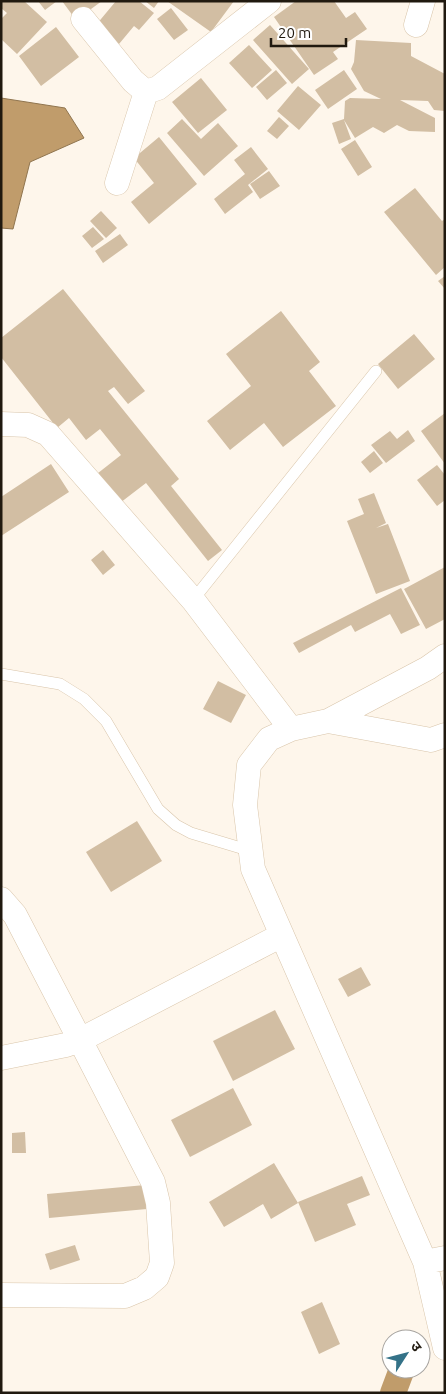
<svg xmlns="http://www.w3.org/2000/svg" width="446" height="1394" viewBox="0 0 446 1394" font-family="Ubuntu,'Noto Sans Devanagari',sans-serif">
  <rect width="100%" height="100%" fill="#fef6eb"/>
  <path fill="#c09c6b" stroke="#90754f" d="M 1,98 L 65,108 L 84,138 L 30,162 L 13,229 L 1,228 Z"/>
  <g fill="none" stroke-linecap="round" stroke-linejoin="round">
    <path stroke="#c09c6b" stroke-width="26" d="M 393,1393 L 402,1369"/>
  </g>
  <path fill="#d2bea3" d="M 1,1 L 24,1 L 47,22 L 17,54 L 1,39 L 1,19 L 7,13 L 1,8 Z
    M 38,1 L 57,1 L 45,10 Z
    M 62,1 L 102,1 L 76,20 Z
    M 116,1 L 139,1 L 154,13 L 139,30 L 134,26 L 119,44 L 96,25 Z
    M 145,1 L 159,1 L 154,8 Z
    M 167,1 L 234,1 L 211,32 Z
    M 296,1 L 334,1 L 346,18 L 355,12 L 367,29 L 333,52 L 338,59 L 314,75 L 274,17 Z
    M 171,8 L 188,30 L 174,40 L 157,19 Z
    M 270,25 L 309,69 L 292,84 L 253,40 Z
    M 56,27 L 79,57 L 41,86 L 19,56 Z
    M 356,40 L 411,43 L 411,56 L 445,74 L 445,111 L 434,110 L 428,101 L 400,100 L 435,118 L 435,132 L 409,131 L 397,125 L 384,133 L 373,127 L 355,138 L 344,120 L 351,139 L 339,144 L 332,123 L 344,119 L 345,101 L 350,98 L 381,99 L 364,91 L 351,69 L 354,62 Z
    M 249,45 L 272,70 L 252,88 L 229,63 Z
    M 276,70 L 287,83 L 267,100 L 256,87 Z
    M 344,70 L 357,89 L 328,109 L 315,90 Z
    M 201,78 L 227,110 L 198,133 L 172,102 Z
    M 298,86 L 321,105 L 299,130 L 277,111 Z
    M 279,117 L 289,126 L 277,139 L 267,131 Z
    M 182,119 L 201,139 L 218,123 L 238,146 L 204,176 L 167,133 Z
    M 159,137 L 197,184 L 149,224 L 131,202 L 154,183 L 134,158 Z
    M 355,140 L 372,167 L 358,176 L 341,149 Z
    M 251,147 L 268,169 L 248,185 L 253,192 L 225,214 L 214,199 L 245,174 L 234,160 Z
    M 269,171 L 280,186 L 260,199 L 250,184 Z
    M 415,188 L 442,221 L 445,219 L 445,267 L 436,275 L 384,212 Z
    M 101,211 L 117,228 L 106,238 L 90,221 Z
    M 93,227 L 104,239 L 92,248 L 82,236 Z
    M 120,234 L 128,245 L 103,263 L 95,251 Z
    M 445,276 L 445,289 L 438,281 Z
    M 63,289 L 145,391 L 128,404 L 114,387 L 108,391 L 179,479 L 171,486 L 222,550 L 208,561 L 146,483 L 116,506 L 93,477 L 121,455 L 100,429 L 86,440 L 69,418 L 57,428 L 1,357 L 1,338 Z
    M 281,311 L 320,362 L 309,371 L 336,406 L 283,447 L 264,423 L 230,450 L 207,421 L 251,386 L 226,354 Z
    M 414,334 L 435,359 L 398,389 L 378,364 Z
    M 445,413 L 445,464 L 421,431 Z
    M 408,430 L 415,441 L 386,463 L 371,445 L 390,431 L 397,439 Z
    M 374,451 L 383,463 L 370,473 L 361,462 Z
    M 51,464 L 69,492 L 1,536 L 1,497 Z
    M 437,465 L 445,475 L 445,500 L 437,506 L 417,480 Z
    M 374,493 L 386,523 L 376,528 L 388,524 L 410,581 L 376,594 L 347,521 L 364,514 L 358,499 Z
    M 103,550 L 115,565 L 103,575 L 91,560 Z
    M 445,567 L 445,619 L 426,629 L 404,589 Z
    M 401,588 L 420,625 L 401,634 L 390,614 L 355,632 L 351,625 L 299,653 L 293,643 Z
    M 218,681 L 246,695 L 231,723 L 203,709 Z
    M 137,821 L 162,861 L 111,892 L 86,852 Z
    M 361,967 L 371,985 L 348,997 L 338,979 Z
    M 275,1010 L 295,1049 L 233,1081 L 213,1041 Z
    M 233,1088 L 252,1125 L 190,1157 L 171,1120 Z
    M 25,1132 L 26,1153 L 12,1153 L 12,1133 Z
    M 274,1163 L 298,1203 L 271,1219 L 263,1204 L 224,1227 L 209,1202 Z
    M 362,1176 L 370,1195 L 347,1204 L 356,1225 L 315,1242 L 298,1202 Z
    M 145,1185 L 147,1209 L 49,1218 L 47,1194 Z
    M 75,1245 L 80,1260 L 50,1270 L 45,1254 Z
    M 322,1302 L 340,1344 L 319,1354 L 301,1312 Z"/>
  <g fill="none" stroke-linecap="round" stroke-linejoin="round">
    <defs>
      <path id="service" d="M 193,600 L 376,371
        M 1,674 L 60,684 L 84,699 L 106,721 L 158,809 L 176,825 L 191,833 L 251,851"/>
      <path id="minor" d="M 83,19 L 133,81 L 146,92 L 158,88 L 269,1
        M 416,25 L 423,1
        M 117,183 L 146,92
        M 1,424 L 28,425 L 48,434 L 193,600 L 291,729
        M 445,656 L 428,668 L 328,721 L 291,729 L 269,739 L 249,765 L 245,805 L 253,869 L 425,1262 L 445,1348
        M 328,721 L 431,740 L 445,735
        M 1,899 L 15,915 L 80,1040 L 66,1045 L 1,1058
        M 425,1262 L 445,1258
        M 1,1295 L 125,1296 L 144,1288 L 157,1277 L 162,1263 L 158,1203 L 153,1182 L 80,1040 L 282,935"/>
    </defs>
    <use href="#service" stroke="#d9c5aa" stroke-width="12"/>
    <use href="#minor" stroke="#d9c5aa" stroke-width="25"/>
    <use href="#service" stroke="#fff" stroke-width="11"/>
    <use href="#minor" stroke="#fff" stroke-width="24"/>
  </g>
  <rect width="446" height="1394" fill="none" stroke="#20190f" stroke-width="5"/>
  <g transform="translate(406 1354) rotate(54)"><circle r="24" fill="#ffffff" stroke="#a6a39f"/>
  <path d="M0-4L9 19L0 12L-9 19Z" fill="#347288"/>
  <text y="-8" font-size="14" font-weight="bold" text-anchor="middle" fill="#20190f">उ</text>
  </g>
  <path d="M271 38v8h75v-8" fill="none" stroke="#20190f" stroke-width="2.5"/>
  <text x="278" y="38" font-size="15" fill="#20190f" stroke="#ffffff" stroke-width="4" paint-order="stroke">20 m</text>
</svg>
